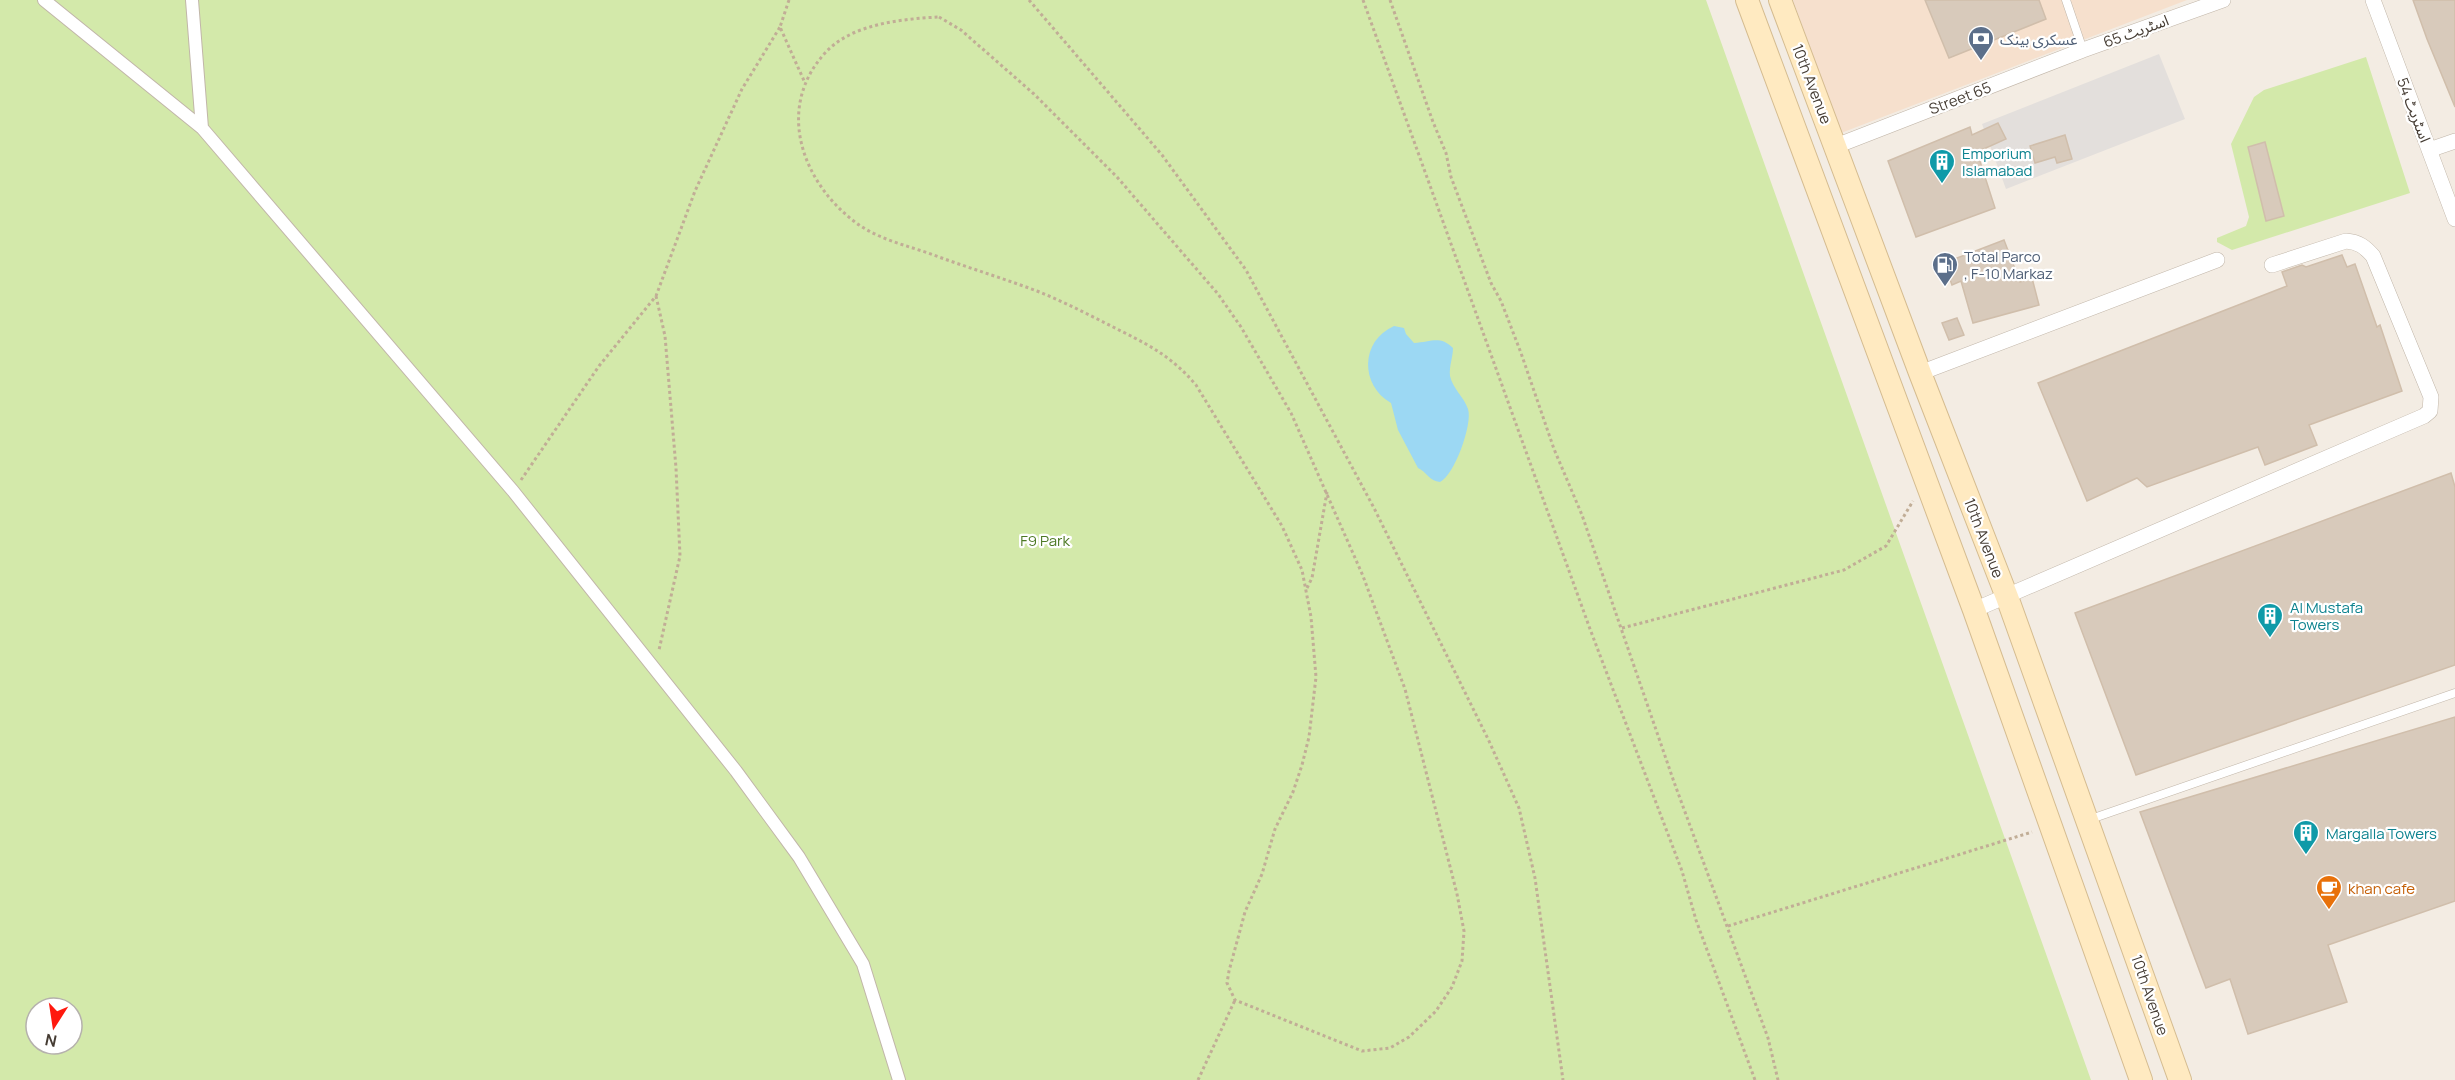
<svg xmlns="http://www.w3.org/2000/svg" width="2455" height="1080" viewBox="0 0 2455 1080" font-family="Manrope,'Noto Sans Arabic',sans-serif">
  <rect width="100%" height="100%" fill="#f3ece3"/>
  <path fill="#f6e0cd" d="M 1793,0 L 2187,0 L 1841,133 Z"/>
  <path fill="#d3e9aa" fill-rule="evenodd" d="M 0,0 L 1706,0 L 2091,1080 L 0,1080 ZM 36,1008 L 72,1008 L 72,1044 L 36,1044 Z
    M 2366,57 L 2410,193 L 2232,250 L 2217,242 L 2217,238 L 2246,226 L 2249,217 L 2231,144 L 2254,97 L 2264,90 Z"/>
  <path fill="#e3dfdc" d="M 2159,54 L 2185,119 L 2006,189 L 1982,124 Z"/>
  <path fill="#9cd8f3" d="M 1394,326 L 1404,328 L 1406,334 L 1414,343 C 1431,342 1440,335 1453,348 C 1453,357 1449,366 1450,376 C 1453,389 1464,397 1468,409 C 1473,424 1454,476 1440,482 C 1429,481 1427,472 1418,468 L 1398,430 L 1391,403 C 1360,385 1360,341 1394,326 Z"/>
  <path fill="#d8cabb" stroke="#d0beab" stroke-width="1.5" d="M 1925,0 L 2039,0 L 2046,19 L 1949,58 Z
    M 2413,0 L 2455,0 L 2455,107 L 2427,39 Z
    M 1998,123 L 2006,139 L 1977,152 L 1995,208 L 1916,237 L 1888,161 L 1970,127 L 1972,135 Z
    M 2065,135 L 2072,159 L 2057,163 L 2055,157 L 2035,163 L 2030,146 Z
    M 2265,142 L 2284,216 L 2266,221 L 2248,147 Z
    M 2004,240 L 2020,282 L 2032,278 L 2039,305 L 1973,323 L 1961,281 L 1952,285 L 1944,263 Z
    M 2342,255 L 2347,267 L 2355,264 L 2377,327 L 2380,325 L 2402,391 L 2309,425 L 2317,445 L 2265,465 L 2258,447 L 2147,487 L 2137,478 L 2087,501 L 2038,383 L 2287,286 L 2282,272 L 2302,265 L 2306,267 Z
    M 1957,318 L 1964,335 L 1949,340 L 1942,323 Z
    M 2451,473 L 2455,487 L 2455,665 L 2136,775 L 2075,613 Z
    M 2455,717 L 2455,901 L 2328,945 L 2347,1002 L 2248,1034 L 2230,979 L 2206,988 L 2140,812 Z"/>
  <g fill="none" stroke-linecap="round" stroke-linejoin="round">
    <defs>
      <path id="service" d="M 2066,0 L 2083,50
        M 2088,820 L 2455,693"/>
      <path id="pedestrian" d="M 44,0 L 202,128 L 513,491 L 736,771 L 799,857 L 863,964 L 899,1080
        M 192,0 L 202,128"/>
      <path id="minor" d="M 2373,0 L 2455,219
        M 1836,146 L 2083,50 L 2223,0
        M 2429,150 L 2455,141
        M 1920,373 L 2217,260
        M 1974,610 L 2424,416 L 2430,411 L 2431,397 L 2373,256 C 2365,247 2359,242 2346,241 L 2272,265"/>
      <path id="secondary" d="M 1747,0 L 1974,610 L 2141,1080
        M 1780,0 L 1920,373 L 2007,597 L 2180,1080"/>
    </defs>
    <use href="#service" stroke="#c1b6a9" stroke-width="9"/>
    <use href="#pedestrian" stroke="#c1b6a9" stroke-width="14"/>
    <use href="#minor" stroke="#c1b6a9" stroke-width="16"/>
    <use href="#secondary" stroke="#d5bc90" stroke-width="24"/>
    <path stroke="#c1ad96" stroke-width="3" stroke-dasharray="3 3" stroke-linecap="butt" d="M 789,0 L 780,27 L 805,83
      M 1029,0 L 1162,155 L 1246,270 L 1374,508 L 1489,741 L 1519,808 L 1535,878 L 1563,1080
      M 1363,0 L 1590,629 L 1682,871 L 1696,920 L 1755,1080
      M 1390,0 L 1433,122 L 1446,153 L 1451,177 L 1491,283 L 1501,301 L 1521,353 L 1554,449 L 1582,515 L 1674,782 L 1768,1038 L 1778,1080
      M 939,17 L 961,30 L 1034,94 L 1117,177 L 1218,294 L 1241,327 L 1291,413 L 1363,576 L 1405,689 L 1457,894 L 1464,931 L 1462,961 L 1452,987 L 1436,1011 L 1409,1037 L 1390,1048 L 1362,1051 L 1235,1000 L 1227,983 L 1229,971 L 1245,912 L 1262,874 L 1275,829 L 1293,792 L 1302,765 L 1309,737 L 1316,677 L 1311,617 L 1302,570 L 1282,526 L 1196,385 C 1174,359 1153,347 1123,332 C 1095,318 1067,303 1037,291 C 1005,279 972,269 939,257 C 911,246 880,241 855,222 C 802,182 775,108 825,53 C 851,24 901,19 939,17 Z
      M 656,296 L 665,336 L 676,468 L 680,556 L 659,650
      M 521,480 L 599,366 L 656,296 L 695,191 L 742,89 L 780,27
      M 1307,588 L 1312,578 L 1327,492
      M 1622,628 L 1844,570 L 1886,546 L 1913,501
      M 1728,926 L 2032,832
      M 1198,1080 L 1235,1000"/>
    <use href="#service" stroke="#fff" stroke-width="8"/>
    <use href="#pedestrian" stroke="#fff" stroke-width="12"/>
    <use href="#minor" stroke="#fff" stroke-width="15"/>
    <use href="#secondary" stroke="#ffeac1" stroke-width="22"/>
  </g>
  <defs>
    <symbol id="bank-pin" viewBox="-11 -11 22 30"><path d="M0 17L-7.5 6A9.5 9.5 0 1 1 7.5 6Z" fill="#5c6f8a" stroke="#fff"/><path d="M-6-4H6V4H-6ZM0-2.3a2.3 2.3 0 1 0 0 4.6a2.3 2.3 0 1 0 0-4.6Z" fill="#fff"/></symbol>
    <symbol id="building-pin" viewBox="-11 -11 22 30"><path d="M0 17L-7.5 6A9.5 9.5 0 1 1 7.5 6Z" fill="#0f9aa8" stroke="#fff"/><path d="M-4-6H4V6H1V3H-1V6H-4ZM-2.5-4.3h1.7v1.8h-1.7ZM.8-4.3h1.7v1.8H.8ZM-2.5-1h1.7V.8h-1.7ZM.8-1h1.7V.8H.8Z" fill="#fff"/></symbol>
    <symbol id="fuel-pin" viewBox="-11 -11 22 30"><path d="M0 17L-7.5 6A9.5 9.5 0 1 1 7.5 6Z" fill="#5c6f8a" stroke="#fff"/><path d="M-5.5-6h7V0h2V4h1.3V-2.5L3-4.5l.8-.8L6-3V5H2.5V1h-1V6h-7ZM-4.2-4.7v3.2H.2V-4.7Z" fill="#fff"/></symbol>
    <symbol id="cafe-pin" viewBox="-11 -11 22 30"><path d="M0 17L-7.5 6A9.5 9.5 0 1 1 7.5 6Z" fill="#e8710a" stroke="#fff"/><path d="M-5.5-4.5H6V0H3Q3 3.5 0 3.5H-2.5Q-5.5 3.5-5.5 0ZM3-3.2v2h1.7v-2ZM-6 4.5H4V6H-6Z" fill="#fff"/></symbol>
  </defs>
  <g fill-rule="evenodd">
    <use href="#bank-pin" x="1966" y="24" width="30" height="40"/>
    <use href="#building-pin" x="1927" y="147" width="30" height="40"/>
    <use href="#fuel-pin" x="1930" y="250" width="30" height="40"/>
    <use href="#building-pin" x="2255" y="601" width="30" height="40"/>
    <use href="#building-pin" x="2291" y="818" width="30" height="40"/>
    <use href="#cafe-pin" x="2314" y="873" width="30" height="40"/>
  </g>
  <g text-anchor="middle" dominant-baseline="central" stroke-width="4.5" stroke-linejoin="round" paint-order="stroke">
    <g font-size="15" fill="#453c33" stroke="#fff">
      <text transform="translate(2136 31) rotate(-20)">اسٹریٹ 65</text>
      <text transform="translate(1812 84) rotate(69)">10th Avenue</text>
      <text transform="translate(1960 98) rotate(-21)">Street 65</text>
      <text transform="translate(2414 110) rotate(69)">اسٹریٹ 54</text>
      <text transform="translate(1984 538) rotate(69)">10th Avenue</text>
      <text transform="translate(2150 995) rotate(71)">10th Avenue</text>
    </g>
    <g font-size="15" fill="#4e5e75" stroke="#fff" text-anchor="start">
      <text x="2000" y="39">عسکری بینک</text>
      <text x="1964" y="256">Total Parco<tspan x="1964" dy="17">, F-10 Markaz</tspan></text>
    </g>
    <g font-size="15" fill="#0d838f" stroke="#fff" text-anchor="start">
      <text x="1962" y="153">Emporium<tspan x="1962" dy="17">Islamabad</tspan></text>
      <text x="2290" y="607">Al Mustafa<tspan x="2290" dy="17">Towers</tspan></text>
      <text x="2326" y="833">Margalla Towers</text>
    </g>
    <g font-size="15" fill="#4d7924" stroke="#fff">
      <text x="1045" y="540">F9 Park</text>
    </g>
    <g font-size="15" fill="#c56008" stroke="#fff" text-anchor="start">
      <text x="2348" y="888">khan cafe</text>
    </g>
  </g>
  <g transform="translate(54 1026) rotate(192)"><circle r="28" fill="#ffffff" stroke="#b5b1ad" stroke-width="1.5"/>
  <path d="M0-4.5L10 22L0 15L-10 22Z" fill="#ff190e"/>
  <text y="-9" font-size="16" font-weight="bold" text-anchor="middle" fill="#453c33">N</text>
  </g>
</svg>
